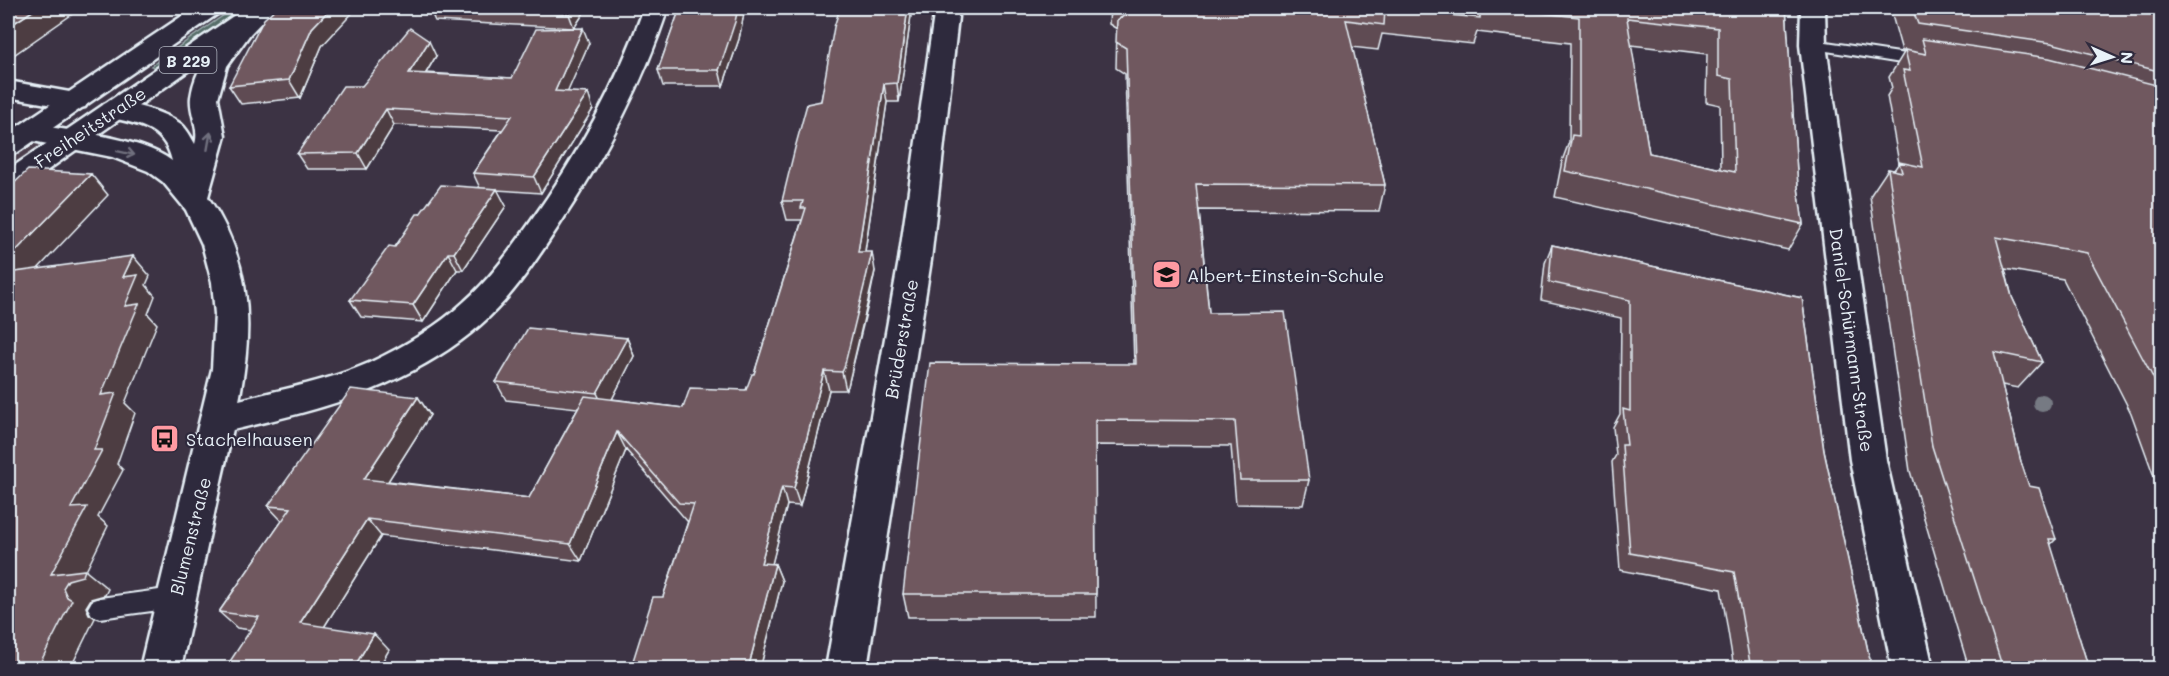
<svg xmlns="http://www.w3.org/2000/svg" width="2169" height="676" viewBox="0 0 2169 676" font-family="Mali,sans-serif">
  <rect width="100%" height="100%" fill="#3c3344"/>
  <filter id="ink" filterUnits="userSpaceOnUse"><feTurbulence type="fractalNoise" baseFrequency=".0167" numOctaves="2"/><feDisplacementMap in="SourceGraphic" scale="12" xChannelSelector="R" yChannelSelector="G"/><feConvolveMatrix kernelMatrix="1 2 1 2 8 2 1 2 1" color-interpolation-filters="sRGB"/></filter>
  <g filter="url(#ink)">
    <path fill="#4b3e4c" d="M 71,131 L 8,184 L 8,135 Z"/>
    <path fill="#556c67" stroke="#9eaeb0" stroke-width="1.5" d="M 234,8 L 244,8 L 159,68 L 151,66 Z"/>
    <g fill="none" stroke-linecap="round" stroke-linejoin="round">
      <defs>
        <path id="service" d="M 1813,40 L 1926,57 L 1934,62 L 1926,67 L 1808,48 L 1805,45 Z
          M 174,588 L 182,591 L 186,598 L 182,605 L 174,608 L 100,618 L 92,615 L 88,608 L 92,601 L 100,598 Z"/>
        <path id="minor" d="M 644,8 L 668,8 C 642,87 604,158 558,227 C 537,259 516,291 489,317 C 464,341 433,361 402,376 C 345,405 282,418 220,433 L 208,429 L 202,419 L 208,409 C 261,392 317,386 369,363 C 403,347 437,327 465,301 C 490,279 509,252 529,224 C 577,157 616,86 644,8 Z
          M 935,8 L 959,8 L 931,260 L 867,668 L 826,668 L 899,260 Z
          M 1801,8 L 1825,8 L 1826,45 L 1886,460 L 1933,668 L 1892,668 L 1850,460 L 1800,45 Z
          M 8,81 L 75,93 L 85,95 L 89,101 L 85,107 L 75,109 L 8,97 Z"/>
        <path id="tertiary" d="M 249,8 L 275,8 L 250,34 L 227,66 L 218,98 L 225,136 L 208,197 C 273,292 243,384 220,486 C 207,547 194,607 181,668 L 140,668 L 212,369 L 215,314 L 212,282 L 202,244 L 186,210 L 163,182 L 148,171 L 112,157 L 18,138 L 14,132 L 18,126 L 28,123 C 69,132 139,136 172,161 C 164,125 135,124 104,116 L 100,110 L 104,104 C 123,99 166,112 181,124 C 187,129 191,137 195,144 C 200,128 189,113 191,97 C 195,63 225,30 249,8 Z"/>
        <path id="primary" d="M 194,8 L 222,8 L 219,13 L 18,152 L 8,155 L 8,133 Z
          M 245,8 L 273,8 L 270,13 L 18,191 L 8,193 L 8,170 Z"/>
      </defs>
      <use href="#service" stroke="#e8f1f8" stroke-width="4"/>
      <use href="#minor" stroke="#e8f1f8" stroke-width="5"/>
      <use href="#tertiary" stroke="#e8f1f8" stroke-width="5"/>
      <use href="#primary" stroke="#e8f1f8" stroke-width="5"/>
      <use href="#service" fill="#2f2a3d" fill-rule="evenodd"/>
      <use href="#minor" fill="#2f2a3d" fill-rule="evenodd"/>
      <use href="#tertiary" fill="#2f2a3d" fill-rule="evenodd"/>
      <use href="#primary" fill="#2f2a3d" fill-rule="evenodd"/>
    </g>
    <circle fill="#767a83" cx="2042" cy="403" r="9"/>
    <path fill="#5f4c52" stroke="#e8f1f8" stroke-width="1.5" fill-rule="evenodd" d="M 429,8 L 587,8 L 574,28 L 435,21 Z
      M 680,8 L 745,8 L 739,39 L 723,86 L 663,86 L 658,70 Z
      M 840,8 L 912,8 L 899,102 L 887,102 L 865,252 L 875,271 L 869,301 L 848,386 L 846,390 L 829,390 L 800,506 L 787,505 L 772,563 L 775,564 L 782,581 L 760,669 L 635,669 L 632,664 L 663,597 L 688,521 L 687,521 L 626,450 L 581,561 L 381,536 L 324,627 L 389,650 L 237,628 L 219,612 L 282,521 L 268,506 L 418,397 L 430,415 L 388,481 L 529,498 L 578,408 L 506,400 L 496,382 L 627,338 L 634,356 L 612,399 L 683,408 L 746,390 L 754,374 L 802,220 L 787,220 L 782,201 L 821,101 Z
      M 1110,8 L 1786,8 L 1798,187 L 1803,224 L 1788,250 L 1555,197 L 1562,161 L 1569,142 L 1570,43 L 1477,32 L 1473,44 L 1382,34 L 1378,50 L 1352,47 L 1385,185 L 1379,211 L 1199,210 L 1209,313 L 1309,480 L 1303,505 L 1236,504 L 1231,446 L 1095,445 L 1096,617 L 908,617 L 903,594 L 1134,364 L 1125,74 L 1116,68 L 1117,29 L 1109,24 ZM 1631,45 L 1707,54 L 1706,102 L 1720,105 L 1721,169 L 1649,153 Z
      M 1890,8 L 2162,8 L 2162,484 L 2156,482 L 2131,413 L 2063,279 L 2005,269 L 2012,297 L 2042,362 L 2018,388 L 2002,385 L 2021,462 L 2029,486 L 2056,539 L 2050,545 L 2089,669 L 1969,669 L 1910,471 L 1870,196 L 1888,169 L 1894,170 L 1899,163 L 1887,96 L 1892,88 L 1889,77 L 1905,51 L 1902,51 Z
      M 589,43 L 567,92 L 593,109 L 541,193 L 497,190 L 506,206 L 463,270 L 457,270 L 423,322 L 361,317 L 350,300 L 395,247 L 420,214 L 480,188 L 473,173 L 502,130 L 394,125 L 367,169 L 307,169 L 297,154 L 362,86 L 436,56 L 426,73 L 512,78 Z
      M 322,46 L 300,98 L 241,104 L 229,86 Z
      M 1552,245 L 1802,298 L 1824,451 L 1872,669 L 1642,669 L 1644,665 L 1734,668 L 1721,589 L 1620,570 L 1612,462 L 1616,455 L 1613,427 L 1620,414 L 1621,318 L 1541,300 L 1545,263 Z"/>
    <path fill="#4e3e42" stroke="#e8f1f8" stroke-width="1.5" d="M 37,8 L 81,8 L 8,59 L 8,27 Z
      M 331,8 L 357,8 L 322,46 L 300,98 L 289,80 L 312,28 Z
      M 573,8 L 587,8 L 574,28 L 569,14 Z
      M 738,8 L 745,8 L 739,39 L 723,86 L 719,70 Z
      M 908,8 L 912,8 L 899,102 L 897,83 Z
      M 583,28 L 589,43 L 561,107 L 555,91 Z
      M 429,41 L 436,56 L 417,88 L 409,73 Z
      M 884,84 L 887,102 L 862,271 L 858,252 Z
      M 588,93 L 593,109 L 541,193 L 534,177 Z
      M 386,109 L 394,125 L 367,169 L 358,153 Z
      M 91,174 L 108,195 L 12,296 L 8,291 L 8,259 Z
      M 497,189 L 506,206 L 463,270 L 454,253 Z
      M 872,252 L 875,271 L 848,386 L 846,390 L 842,372 Z
      M 448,253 L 457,270 L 423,322 L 413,305 Z
      M 133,256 L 150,276 L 146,285 L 155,296 L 148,314 L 157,324 L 125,403 L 135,413 L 117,464 L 123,470 L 98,517 L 108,526 L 86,571 L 108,589 L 105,595 L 91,599 L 86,607 L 89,614 L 95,618 L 70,669 L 37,669 L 67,597 L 51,574 L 71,508 L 94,450 L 101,395 L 125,306 L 123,277 Z
      M 627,338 L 634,356 L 606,411 L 597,393 Z
      M 824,371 L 829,390 L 800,506 L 794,488 Z
      M 418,397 L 430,415 L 378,497 L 364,479 Z
      M 617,432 L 626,450 L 581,561 L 570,544 Z
      M 782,487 L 787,505 L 768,580 L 761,563 Z
      M 367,519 L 381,536 L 316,640 L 300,623 Z
      M 775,564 L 782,581 L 760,669 L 748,669 Z
      M 374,634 L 389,650 L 378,669 L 353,669 Z"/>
    <path fill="#6f585f" stroke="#e8f1f8" stroke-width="1.5" fill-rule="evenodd" d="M 8,8 L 37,8 L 8,27 Z
      M 276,8 L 331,8 L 312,28 L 289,80 L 229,86 L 264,19 Z
      M 437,8 L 573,8 L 569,14 Z
      M 680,8 L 738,8 L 735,22 L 719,70 L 658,70 Z
      M 840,8 L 908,8 L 897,83 L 884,84 L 858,252 L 872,252 L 865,282 L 844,368 L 842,372 L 824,371 L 794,488 L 782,487 L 761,563 L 775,564 L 748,669 L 697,669 L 697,666 L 632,664 L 653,597 L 663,597 L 694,504 L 679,503 L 617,432 L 570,544 L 367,519 L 300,623 L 374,634 L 353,669 L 225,669 L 259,617 L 219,612 L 291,508 L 268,506 L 351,389 L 418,397 L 364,479 L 529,498 L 585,396 L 683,408 L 690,388 L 746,390 L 752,374 L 754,374 L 806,208 L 801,208 L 803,201 L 782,201 L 795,148 L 807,104 L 821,101 L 834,27 Z
      M 1124,8 L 1480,8 L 1480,18 L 1385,9 L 1384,25 L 1346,20 L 1385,185 L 1196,184 L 1209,313 L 1285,312 L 1309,480 L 1240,480 L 1235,421 L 1095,420 L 1096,594 L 903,594 L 930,363 L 1136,364 L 1126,48 L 1116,42 L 1117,20 L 1131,12 Z
      M 1493,8 L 1786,8 L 1798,187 L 1803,224 L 1565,171 L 1572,135 L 1579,136 L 1579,17 ZM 1627,18 L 1718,28 L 1718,76 L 1732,79 L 1735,172 L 1649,153 Z
      M 1912,8 L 2162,8 L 2162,72 L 2051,43 L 1918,24 Z
      M 410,28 L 429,41 L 409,73 L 512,78 L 536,29 L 583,28 L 555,91 L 588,93 L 534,177 L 473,173 L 512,116 L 386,109 L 358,153 L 297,154 L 343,86 L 362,86 Z
      M 1922,39 L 2049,58 L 2160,86 L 2162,85 L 2162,395 L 2158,387 L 2087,253 L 1996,237 L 2012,297 L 2042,362 L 1994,352 L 2021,462 L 2029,486 L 2039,488 L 2056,539 L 2049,539 L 2089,669 L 2003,669 L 1932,446 L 1888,169 L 1902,172 L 1899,162 L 1923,167 L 1903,70 L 1910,71 L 1905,50 L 1926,54 Z
      M 28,170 L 91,174 L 8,259 L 8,189 Z
      M 441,185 L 497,189 L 454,253 L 448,253 L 413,305 L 350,300 L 389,246 L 395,247 L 417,214 L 420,214 Z
      M 1552,245 L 1802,298 L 1824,451 L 1872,669 L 1751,669 L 1734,572 L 1630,553 L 1622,445 L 1627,445 L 1623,409 L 1630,411 L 1630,300 L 1549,282 Z
      M 133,256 L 123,277 L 138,275 L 125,306 L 139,304 L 101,395 L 116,393 L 94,450 L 102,450 L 71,508 L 87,507 L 51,574 L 85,570 L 83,576 L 68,580 L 63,588 L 67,597 L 72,600 L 37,669 L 8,669 L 8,273 Z
      M 528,328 L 627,338 L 597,393 L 496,382 Z
      M 1644,665 L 1736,669 L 1645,669 Z"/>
    <defs><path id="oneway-shaft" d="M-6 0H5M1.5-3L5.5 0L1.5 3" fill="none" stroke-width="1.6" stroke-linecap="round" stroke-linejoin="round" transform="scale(1.5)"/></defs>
    <g stroke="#70707e">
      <use href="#oneway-shaft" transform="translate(209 141) rotate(-80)"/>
      <use href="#oneway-shaft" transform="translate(126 153) rotate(12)"/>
    </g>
  </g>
  <defs>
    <symbol id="school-square" viewBox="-11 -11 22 22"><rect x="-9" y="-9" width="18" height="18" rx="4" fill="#ff9aa2" stroke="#2f2a3d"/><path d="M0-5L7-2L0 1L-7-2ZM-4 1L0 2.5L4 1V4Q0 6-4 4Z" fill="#111"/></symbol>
    <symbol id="bus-square" viewBox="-11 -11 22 22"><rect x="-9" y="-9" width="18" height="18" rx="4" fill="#ff9aa2" stroke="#2f2a3d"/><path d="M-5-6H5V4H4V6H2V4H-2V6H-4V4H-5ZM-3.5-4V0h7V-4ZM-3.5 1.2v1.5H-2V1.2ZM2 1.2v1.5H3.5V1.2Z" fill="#111"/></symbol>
  </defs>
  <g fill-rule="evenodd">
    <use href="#school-square" x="1150" y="258" width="33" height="33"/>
    <use href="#bus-square" x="148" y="422" width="33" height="33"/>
  </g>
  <g text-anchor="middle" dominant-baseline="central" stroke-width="4.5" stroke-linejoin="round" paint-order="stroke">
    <rect fill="#2f2a3d" stroke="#b0b5c0" stroke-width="1.5" x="159.5" y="47" width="57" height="26" rx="4.5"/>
    <g font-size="16" font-weight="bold" fill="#e8f1f8">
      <text x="188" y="60">B 229</text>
    </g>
    <g font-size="18" fill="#e8f1f8" stroke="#2f2a3d">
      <text transform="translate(90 127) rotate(-34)">Freiheitstraße</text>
      <text transform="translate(901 339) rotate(-80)">Brüderstraße</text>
      <text transform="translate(1852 340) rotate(82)">Daniel-Schürmann-Straße</text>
      <text transform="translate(190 536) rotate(-76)">Blumenstraße</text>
    </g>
    <g font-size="18" fill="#e8f1f8" stroke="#2f2a3d" text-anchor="start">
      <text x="1187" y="275">Albert-Einstein-Schule</text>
      <text x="186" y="439">Stachelhausen</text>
    </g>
  </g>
  <rect width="2169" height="676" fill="none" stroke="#2f2a3d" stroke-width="30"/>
  <rect x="15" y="15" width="2139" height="646" fill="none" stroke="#e8f1f8" stroke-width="2" filter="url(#ink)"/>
  <g transform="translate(2112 57) rotate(93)" stroke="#2f2a3d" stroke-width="4.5" paint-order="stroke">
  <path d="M0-4.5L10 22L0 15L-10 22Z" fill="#e8f1f8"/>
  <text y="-9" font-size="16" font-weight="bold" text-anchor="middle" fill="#e8f1f8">N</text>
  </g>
</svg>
